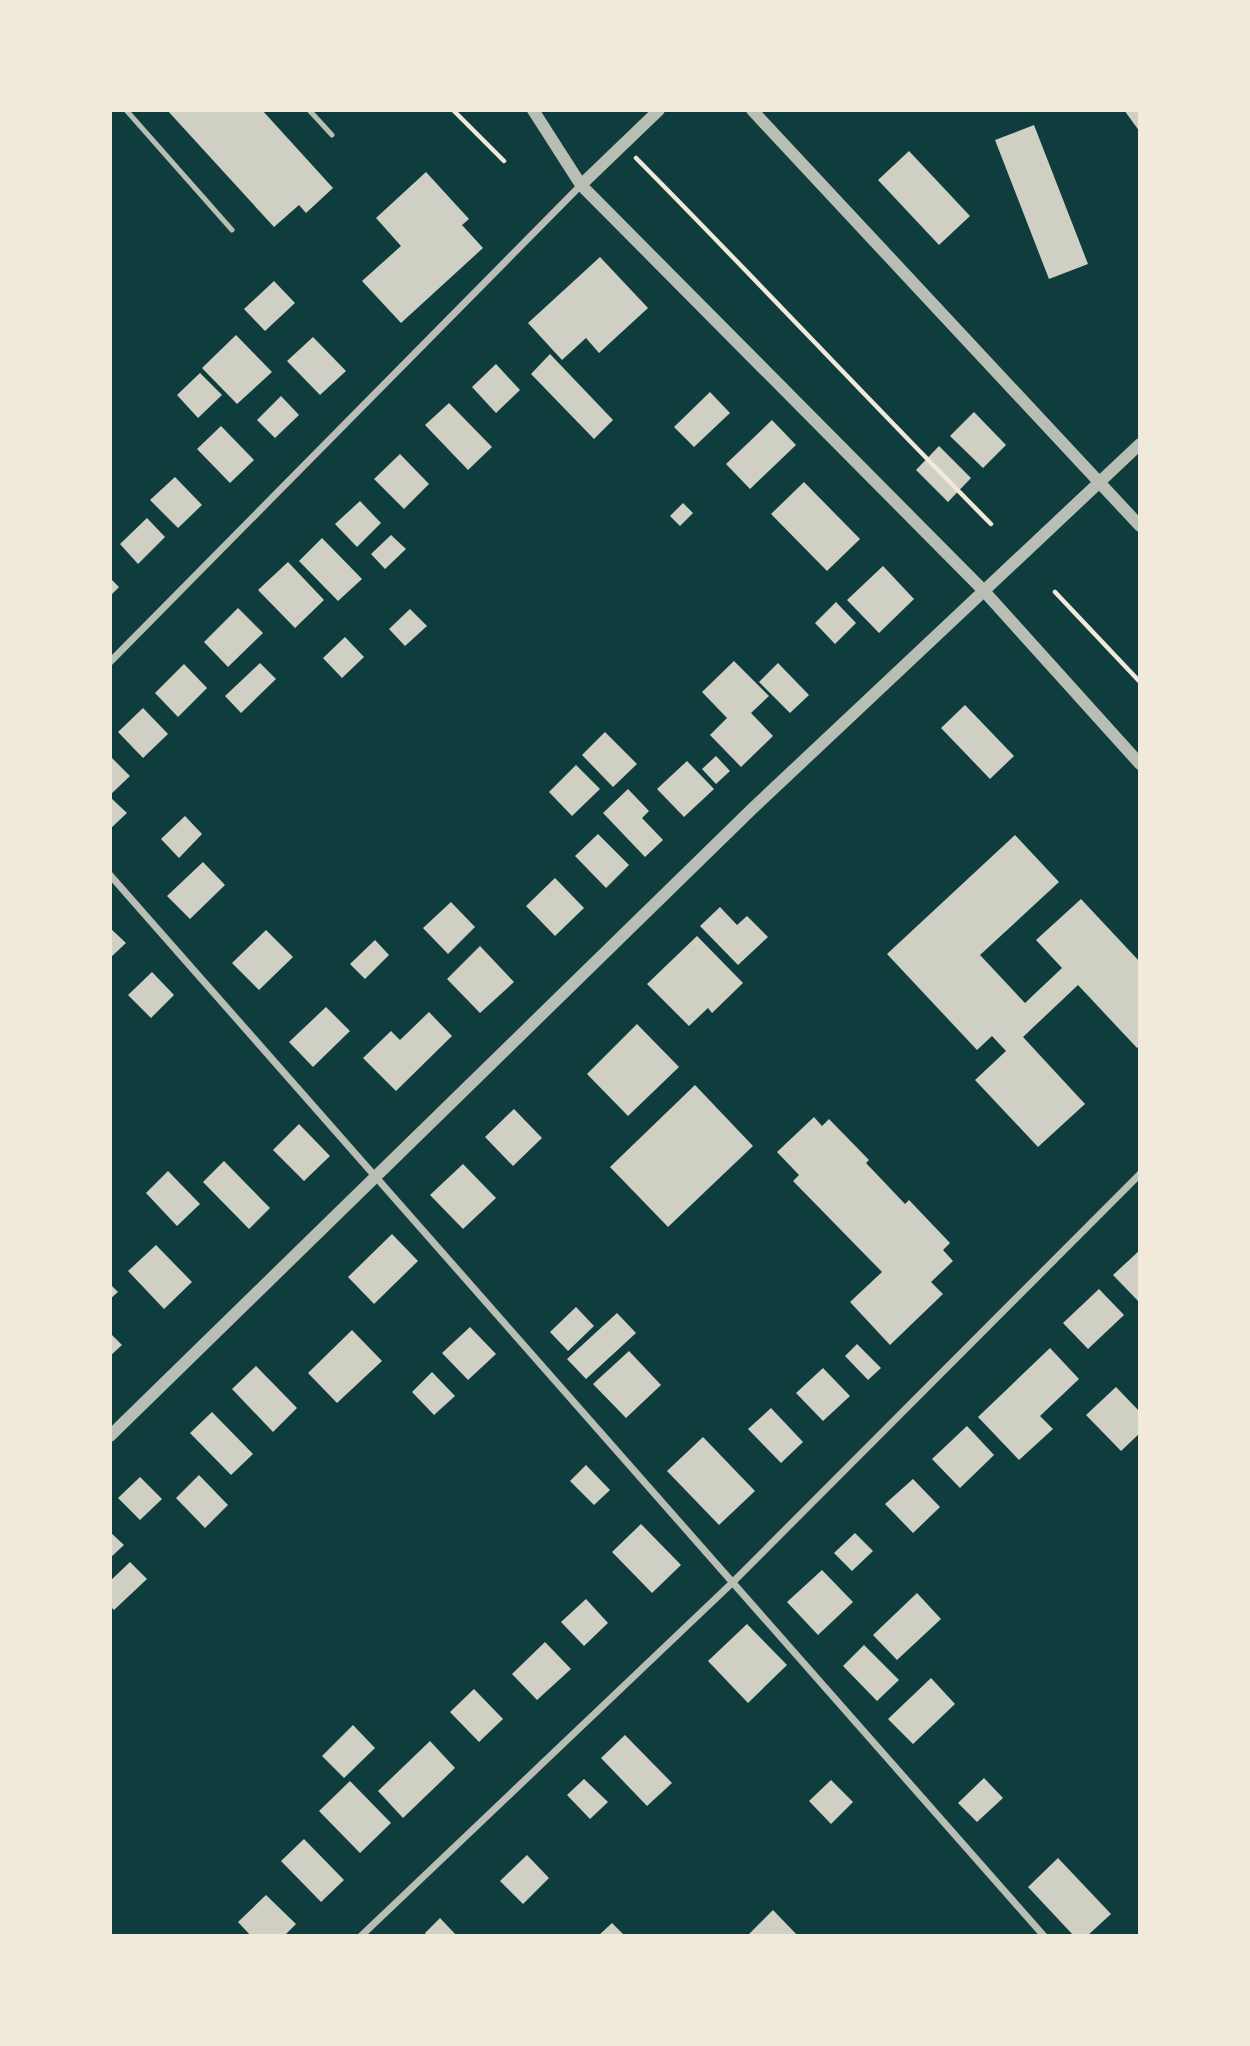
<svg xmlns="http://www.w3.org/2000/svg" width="1250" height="2046" viewBox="0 0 1250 2046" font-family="Merriweather,serif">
  <rect width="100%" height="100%" fill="#0f3d3e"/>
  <path fill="#cfcfc3" d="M 167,110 L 262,110 L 333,188 L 306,213 L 299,205 L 274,227 Z
    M 1124,110 L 1140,110 L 1140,132 Z
    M 1034,125 L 1088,264 L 1049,279 L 995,140 Z
    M 909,151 L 970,216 L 939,245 L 878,180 Z
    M 426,172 L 469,219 L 462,225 L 483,248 L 401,323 L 362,281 L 401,246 L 376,218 Z
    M 600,257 L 648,308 L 599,353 L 586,338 L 562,360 L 528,323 Z
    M 274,281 L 295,303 L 265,331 L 244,309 Z
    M 236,335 L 272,372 L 237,404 L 202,368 Z
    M 313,337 L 346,371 L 320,395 L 287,361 Z
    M 550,354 L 613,420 L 594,439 L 531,374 Z
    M 496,364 L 520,390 L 496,413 L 472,387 Z
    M 200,373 L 222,395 L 198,418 L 177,395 Z
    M 710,392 L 730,413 L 694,447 L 674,427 Z
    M 281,396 L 299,415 L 275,438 L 257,420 Z
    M 449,403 L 492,447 L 468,470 L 425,425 Z
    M 974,412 L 1006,445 L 983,468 L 950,436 Z
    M 772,420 L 796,445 L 750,489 L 726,464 Z
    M 221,426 L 254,460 L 230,483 L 197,449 Z
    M 939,446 L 971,478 L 948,502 L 916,470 Z
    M 400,454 L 429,484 L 404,509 L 374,479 Z
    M 175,477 L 202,505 L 178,528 L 150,500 Z
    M 804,482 L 860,539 L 827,571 L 771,514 Z
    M 360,501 L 381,523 L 357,547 L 335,524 Z
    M 683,503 L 693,513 L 680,526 L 670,516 Z
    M 147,518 L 165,537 L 138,564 L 120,544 Z
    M 391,535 L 406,549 L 385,569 L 371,554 Z
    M 322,538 L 362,579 L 338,601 L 299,561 Z
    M 288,562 L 324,600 L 295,628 L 258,590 Z
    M 883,566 L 914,599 L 879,633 L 847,600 Z
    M 110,578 L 119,587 L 110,596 Z
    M 836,602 L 856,623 L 835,644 L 815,623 Z
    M 238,608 L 263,633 L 228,667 L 204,642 Z
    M 410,609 L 427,626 L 405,646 L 389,629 Z
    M 345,637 L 364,657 L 342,678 L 323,658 Z
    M 734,661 L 769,696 L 751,713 L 773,736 L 741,767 L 710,735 L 727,718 L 702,692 Z
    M 260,663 L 276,679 L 241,713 L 225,696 Z
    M 778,663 L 809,695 L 790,713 L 759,682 Z
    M 184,664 L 207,688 L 178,717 L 155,693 Z
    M 965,705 L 1014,756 L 990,779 L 941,728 Z
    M 143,708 L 168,734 L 143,758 L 118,732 Z
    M 605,732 L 637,764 L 613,787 L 582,755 Z
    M 110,756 L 130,776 L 110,795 Z
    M 716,756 L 730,771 L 716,784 L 702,769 Z
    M 687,761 L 714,789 L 684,817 L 657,789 Z
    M 576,765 L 600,789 L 572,816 L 549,792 Z
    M 628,789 L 649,811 L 642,818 L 663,840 L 645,857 L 603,813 Z
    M 110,797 L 127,813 L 110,829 Z
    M 185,816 L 202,834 L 179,858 L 161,839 Z
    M 598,834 L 629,865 L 606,888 L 575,856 Z
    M 1015,835 L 1059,882 L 980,955 L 1025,1003 L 1062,968 L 1036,940 L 1081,899 L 1140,962 L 1140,1045 L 1137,1048 L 1078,985 L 1023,1037 L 1085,1104 L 1038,1147 L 975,1080 L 1006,1051 L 992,1036 L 977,1050 L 887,954 Z
    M 203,862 L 225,885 L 190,919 L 167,896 Z
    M 555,878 L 584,908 L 555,936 L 526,906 Z
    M 451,902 L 475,927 L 448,954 L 423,928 Z
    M 720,907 L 737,925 L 747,916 L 768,937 L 738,965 L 700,926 Z
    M 110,928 L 126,943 L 110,958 Z
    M 266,930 L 293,957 L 259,990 L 232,963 Z
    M 697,936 L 743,983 L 712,1013 L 708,1008 L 689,1026 L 647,984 Z
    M 375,940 L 389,955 L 365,979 L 350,964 Z
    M 480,946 L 514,982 L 480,1013 L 447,979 Z
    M 152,972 L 174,995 L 151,1018 L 128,995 Z
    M 326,1007 L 350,1031 L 313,1067 L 289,1042 Z
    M 429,1012 L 452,1036 L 396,1091 L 363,1058 L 391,1031 L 400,1040 Z
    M 637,1024 L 679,1067 L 628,1116 L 587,1074 Z
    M 695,1085 L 753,1146 L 668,1227 L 610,1167 Z
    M 514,1109 L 542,1138 L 513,1166 L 485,1137 Z
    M 814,1117 L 822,1126 L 829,1119 L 869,1160 L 866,1163 L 905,1204 L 909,1200 L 950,1243 L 943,1250 L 953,1261 L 931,1282 L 943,1294 L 890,1345 L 850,1302 L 882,1272 L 793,1181 L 799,1175 L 777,1152 Z
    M 299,1124 L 330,1156 L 304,1181 L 273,1150 Z
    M 224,1161 L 270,1208 L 249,1229 L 203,1182 Z
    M 463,1164 L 496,1198 L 463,1229 L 430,1195 Z
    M 168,1171 L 200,1204 L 177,1226 L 146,1193 Z
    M 392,1234 L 418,1261 L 374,1304 L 348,1277 Z
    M 156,1245 L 192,1282 L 164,1309 L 128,1271 Z
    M 1140,1250 L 1140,1303 L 1113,1275 Z
    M 110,1284 L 118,1292 L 110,1299 Z
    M 1099,1289 L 1124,1315 L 1088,1349 L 1063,1323 Z
    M 576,1307 L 594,1326 L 568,1351 L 550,1332 Z
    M 617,1313 L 636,1333 L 586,1379 L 567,1359 Z
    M 470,1327 L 496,1354 L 468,1380 L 442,1353 Z
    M 352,1330 L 382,1361 L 337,1403 L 308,1373 Z
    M 110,1333 L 122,1345 L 110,1356 Z
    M 857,1344 L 881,1368 L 868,1380 L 845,1356 Z
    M 1050,1348 L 1079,1379 L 1040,1416 L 1053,1429 L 1019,1460 L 978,1417 Z
    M 629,1351 L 661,1385 L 626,1418 L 593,1384 Z
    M 256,1366 L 297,1408 L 273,1432 L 232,1389 Z
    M 823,1368 L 850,1396 L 823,1421 L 796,1393 Z
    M 432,1372 L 455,1396 L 434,1415 L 412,1392 Z
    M 1116,1387 L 1140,1412 L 1140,1433 L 1121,1451 L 1086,1415 Z
    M 771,1408 L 803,1442 L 781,1463 L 748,1429 Z
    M 212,1412 L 253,1454 L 231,1475 L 190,1433 Z
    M 967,1426 L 994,1455 L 960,1488 L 932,1459 Z
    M 703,1437 L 755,1491 L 719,1525 L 667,1471 Z
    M 586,1465 L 610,1490 L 594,1505 L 570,1481 Z
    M 199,1475 L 228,1505 L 205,1528 L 176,1498 Z
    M 140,1477 L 162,1499 L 140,1520 L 118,1498 Z
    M 913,1479 L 940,1507 L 913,1533 L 885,1504 Z
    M 641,1524 L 681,1565 L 652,1593 L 612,1552 Z
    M 110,1532 L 124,1545 L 110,1558 Z
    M 855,1533 L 873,1551 L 852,1571 L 834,1553 Z
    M 130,1562 L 147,1579 L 114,1610 L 110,1606 L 110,1581 Z
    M 822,1570 L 853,1602 L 818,1635 L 787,1602 Z
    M 917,1593 L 941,1619 L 897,1660 L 873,1635 Z
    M 586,1599 L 608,1623 L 584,1646 L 561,1622 Z
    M 747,1624 L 787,1665 L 748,1703 L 708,1661 Z
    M 545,1642 L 571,1669 L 537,1700 L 512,1674 Z
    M 864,1645 L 899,1680 L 877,1701 L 843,1666 Z
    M 931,1678 L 955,1704 L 913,1744 L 888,1719 Z
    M 474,1689 L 503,1719 L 479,1742 L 450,1712 Z
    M 353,1725 L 375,1748 L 344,1778 L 322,1756 Z
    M 625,1735 L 672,1783 L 647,1806 L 601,1758 Z
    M 430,1741 L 455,1768 L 403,1818 L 378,1791 Z
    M 984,1778 L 1003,1798 L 977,1822 L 958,1803 Z
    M 584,1779 L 608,1802 L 590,1819 L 567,1795 Z
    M 831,1780 L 853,1802 L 831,1824 L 809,1801 Z
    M 350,1781 L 391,1823 L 360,1853 L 319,1811 Z
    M 304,1839 L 344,1880 L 321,1902 L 281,1861 Z
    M 527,1855 L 549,1878 L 523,1904 L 500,1881 Z
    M 1058,1858 L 1111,1914 L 1087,1936 L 1074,1936 L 1028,1887 Z
    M 266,1895 L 296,1924 L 284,1936 L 251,1936 L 238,1922 Z
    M 773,1910 L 798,1936 L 747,1936 Z
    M 440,1918 L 457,1936 L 427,1936 L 425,1933 Z
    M 612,1923 L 625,1936 L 598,1936 Z"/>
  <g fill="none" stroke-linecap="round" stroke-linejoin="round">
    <path stroke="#f1e9da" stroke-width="4.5" d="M 453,110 L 504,161
      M 636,158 C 756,279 871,403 991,524
      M 1055,592 L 1140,682"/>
    <path stroke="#b8beb3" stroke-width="5" d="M 126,110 L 232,230
      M 309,110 L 332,135"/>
    <path stroke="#b8beb3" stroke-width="7" d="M 110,662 L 581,185
      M 110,875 C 423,1228 732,1583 1044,1936
      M 361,1936 L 732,1583 L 1140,1174"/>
    <path stroke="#b8beb3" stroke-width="12" d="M 533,110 L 581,185 L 984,591 L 1140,764
      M 752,110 L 1140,526
      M 581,185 L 659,110
      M 110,1436 L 752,809 L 1140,444"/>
  </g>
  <rect width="1250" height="2046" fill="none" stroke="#f1e9da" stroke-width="224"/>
</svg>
